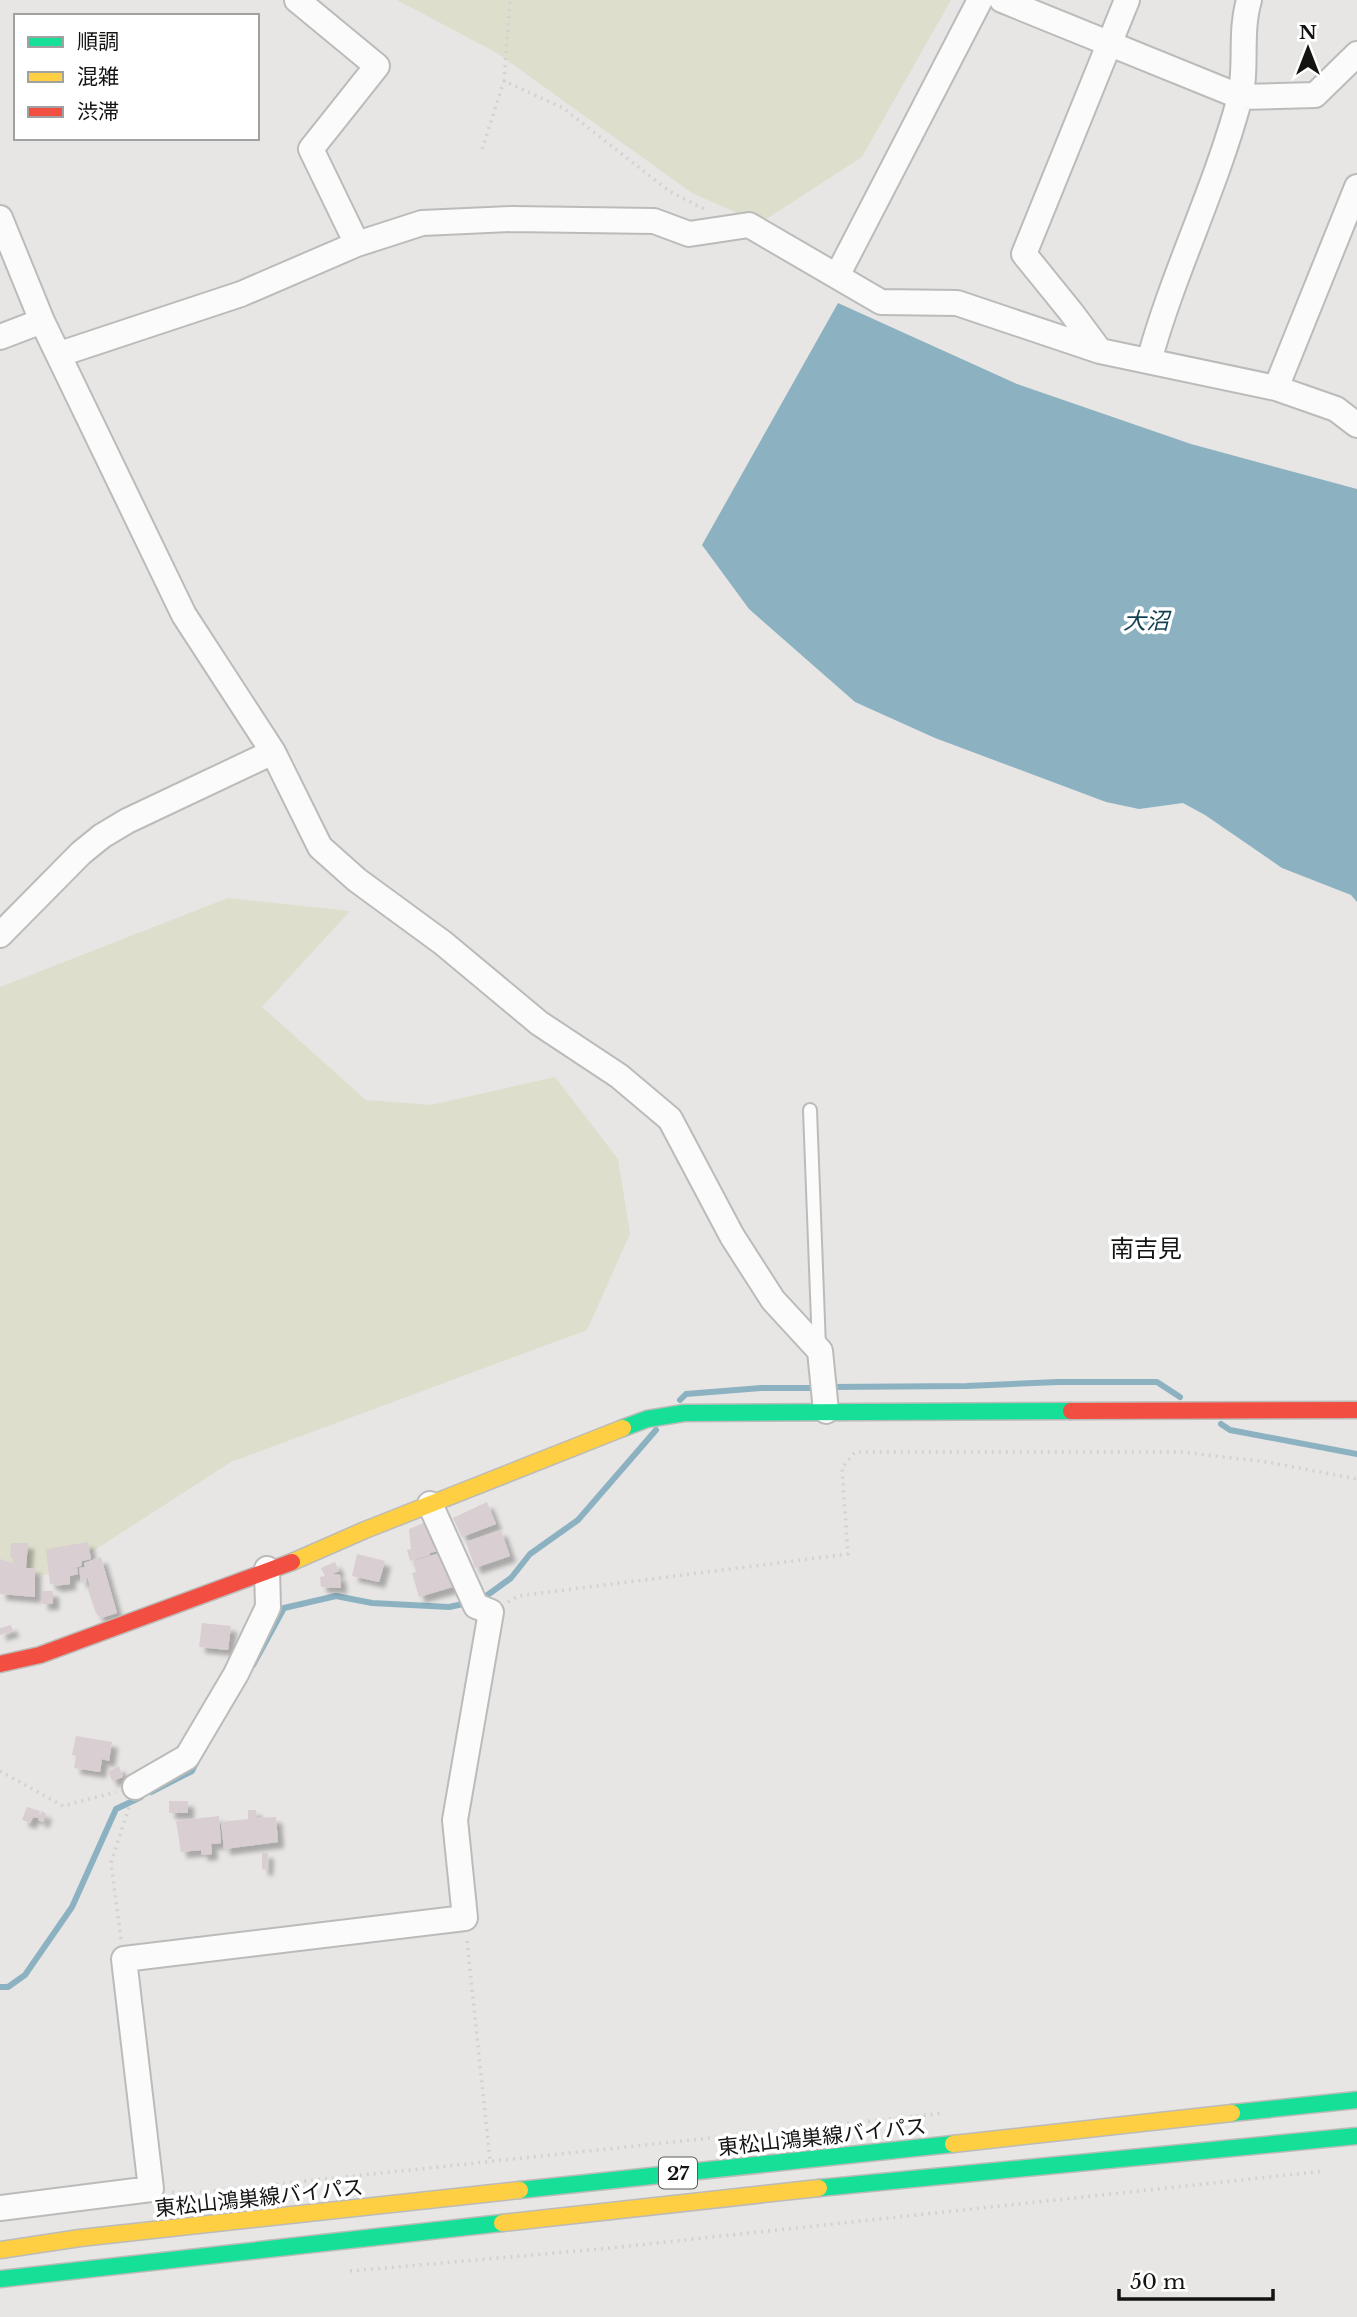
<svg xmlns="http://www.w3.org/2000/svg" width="1357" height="2317" viewBox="0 0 1357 2317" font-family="'Libre Baskerville','Noto Sans JP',serif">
  <defs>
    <filter id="shadow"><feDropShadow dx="6" dy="6" stdDeviation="2" flood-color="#0004"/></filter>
  </defs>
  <rect width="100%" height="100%" fill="#e7e6e4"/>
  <path fill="#dddecb" d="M 397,0 L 951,0 L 862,157 L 760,223 L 692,193 L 497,53 Z
    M 228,898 L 350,911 L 262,1007 L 366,1100 L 431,1105 L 555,1077 L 618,1159 L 630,1234 L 587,1330 L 231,1462 L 59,1573 L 0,1580 L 0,987 Z"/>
  <path fill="#8cb2c2" d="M 838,303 L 1017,384 L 1191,444 L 1357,489 L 1357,902 L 1351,895 L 1282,868 L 1205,815 L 1183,803 L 1139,809 L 1106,802 L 935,738 L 855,702 L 749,609 L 702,545 Z"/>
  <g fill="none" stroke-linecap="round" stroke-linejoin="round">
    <path stroke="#8cb2c2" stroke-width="6" d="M 828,1387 L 967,1386 L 1058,1382 L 1157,1382 L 1180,1397
      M 680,1400 L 686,1394 L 761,1388 L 817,1388
      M 1221,1424 L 1230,1430 L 1357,1454
      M 482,1599 L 511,1578 L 530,1554 L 578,1520 L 656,1430
      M 253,1665 L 284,1608 L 336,1596 L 372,1603 L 449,1607 L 468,1603
      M 151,1792 L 192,1771 L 198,1759
      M 0,1987 L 8,1987 L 25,1975 L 72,1907 L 116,1809 L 141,1797"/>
  </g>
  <path fill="#d9ced1" filter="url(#shadow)" d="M 487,1502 L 496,1524 L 462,1537 L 453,1518 Z
    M 431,1520 L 437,1551 L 430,1553 L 430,1555 L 410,1561 L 407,1550 L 411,1549 L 409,1529 Z
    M 501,1530 L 510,1556 L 475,1568 L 466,1542 Z
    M 88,1542 L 91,1559 L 82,1561 L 81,1566 L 72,1569 L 77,1568 L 78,1574 L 70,1576 L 70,1584 L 55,1586 L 55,1584 L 50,1584 L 46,1549 Z
    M 11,1543 L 28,1543 L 26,1568 L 35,1568 L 35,1597 L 0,1594 L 0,1559 L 13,1563 L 13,1558 L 10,1557 Z
    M 440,1553 L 443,1564 L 449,1563 L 456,1586 L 419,1597 L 412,1573 L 416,1572 L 413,1561 Z
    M 357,1554 L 385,1561 L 379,1582 L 352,1576 Z
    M 101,1557 L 117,1613 L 101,1618 L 96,1613 L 87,1587 L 90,1587 L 84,1563 Z
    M 335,1562 L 339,1571 L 332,1574 L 340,1575 L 341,1588 L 321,1587 L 320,1577 L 325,1576 L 321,1568 Z
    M 85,1567 L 87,1581 L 81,1582 L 79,1568 Z
    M 42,1591 L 53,1591 L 53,1604 L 42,1604 Z
    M 202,1623 L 231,1626 L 228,1650 L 199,1647 Z
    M 11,1625 L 13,1631 L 0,1635 L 0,1628 Z
    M 76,1736 L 112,1742 L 109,1761 L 102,1759 L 100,1772 L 74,1768 L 76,1756 L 72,1755 Z
    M 119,1766 L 123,1777 L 112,1781 L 108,1771 Z
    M 169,1801 L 188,1801 L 188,1813 L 169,1813 Z
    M 27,1807 L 40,1811 L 38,1818 L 33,1817 L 30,1823 L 22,1820 Z
    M 248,1810 L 256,1810 L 257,1818 L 276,1817 L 278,1842 L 224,1849 L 221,1822 L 248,1819 Z
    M 42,1811 L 46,1814 L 43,1822 L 38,1820 Z
    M 219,1816 L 221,1843 L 211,1844 L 212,1854 L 202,1855 L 201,1850 L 181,1852 L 176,1821 Z
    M 262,1852 L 268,1853 L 267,1870 L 262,1869 Z"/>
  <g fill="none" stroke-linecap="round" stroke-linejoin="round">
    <defs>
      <path id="lane" d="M 810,1110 L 819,1347"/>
      <path id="street" d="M 297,0 L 377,66 L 311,149 L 357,244
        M 1002,0 L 1241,97 L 1315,95 L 1357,54
        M 0,218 L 42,321 L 184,615 L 273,752 L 320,847 L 357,880 L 443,943 L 539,1023 L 619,1076 L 670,1119 L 732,1236 L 773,1300 L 820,1351 L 826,1411
        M 837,276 L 980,0
        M 0,337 L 42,321
        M 1100,351 L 1071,312 L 1024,254 L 1127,0
        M 60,354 L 241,294 L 357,244 L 422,223 L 512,219 L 654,221 L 689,234 L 749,225 L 881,302 L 957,303 L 1100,351 L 1276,388 L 1336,409 L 1357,425
        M 1149,361 C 1173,273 1215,190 1239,101 C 1248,70 1239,34 1249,0
        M 1276,388 L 1357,187
        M 0,935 L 81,853 L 102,836 L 127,821 L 273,752
        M 135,1787 L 187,1757 L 236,1674 L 268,1607 L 267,1569
        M 0,2208 L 151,2189 L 124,1959 L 465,1918 L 455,1820 L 491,1612 L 476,1606 L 430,1504"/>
      <path id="fast" d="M 623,1428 L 647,1419 L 684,1413 L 1071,1411
        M 1232,2113 L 1357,2100
        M 819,2188 L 1357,2136
        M 520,2190 L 953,2144
        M 0,2279 L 502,2223"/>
      <path id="slow" d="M 292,1562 L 365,1530 L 623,1428
        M 953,2144 L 1232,2113
        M 502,2223 L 819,2188
        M 0,2250 L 80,2238 L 520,2190"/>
      <path id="jam" d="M 1071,1411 L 1357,1410
        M 0,1664 L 40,1655 L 292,1562"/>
    </defs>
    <use href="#lane" stroke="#bbbbb9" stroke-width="16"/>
    <use href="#street" stroke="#bbbbb9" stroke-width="28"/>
    <use href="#fast" stroke="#bbbbb9" stroke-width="19"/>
    <use href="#slow" stroke="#bbbbb9" stroke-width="19"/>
    <use href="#jam" stroke="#bbbbb9" stroke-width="19"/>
    <path stroke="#d2d2d0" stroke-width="3.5" stroke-dasharray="2 5" stroke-linecap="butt" d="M 504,81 L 510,0
      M 482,149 L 504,81 L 563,108 L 669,191 L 704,209
      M 508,1602 L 518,1596 L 848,1554 L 842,1468 L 855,1452 L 1181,1452 L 1267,1462 L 1357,1479
      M 0,1771 L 63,1806 L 116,1792
      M 121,1939 L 111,1863 L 129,1807
      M 467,1941 L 490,2160
      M 172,2192 L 185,2194 L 944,2113
      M 350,2271 L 600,2249 L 1324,2171"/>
    <use href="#lane" stroke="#fbfbfb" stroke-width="12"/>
    <use href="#street" stroke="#fbfbfb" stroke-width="24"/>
    <use href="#fast" stroke="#16e098" stroke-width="16"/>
    <use href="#slow" stroke="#ffcf43" stroke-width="16"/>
    <use href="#jam" stroke="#f24e42" stroke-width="16"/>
  </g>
  <g text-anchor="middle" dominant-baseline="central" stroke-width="7" stroke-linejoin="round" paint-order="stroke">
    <rect fill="#fff" stroke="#5a5a5a" stroke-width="2" x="659" y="2157.5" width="38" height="31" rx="5"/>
    <g font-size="19" font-weight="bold" fill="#141413">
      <text x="678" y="2173">27</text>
    </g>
    <g font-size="21" fill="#141413" stroke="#fff">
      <text transform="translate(822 2137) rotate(-6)">東松山鴻巣線バイパス</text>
      <text transform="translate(259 2198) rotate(-6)">東松山鴻巣線バイパス</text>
    </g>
    <g font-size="23" font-style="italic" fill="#103f51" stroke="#fff">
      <text x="1146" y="621">大沼</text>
    </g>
    <g font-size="24" fill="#141413" stroke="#fff">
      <text x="1146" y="1248">南吉見</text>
    </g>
  </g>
  <rect x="14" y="14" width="245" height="126" fill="#ffffff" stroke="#a1a1a1" stroke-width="2"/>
  <rect x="28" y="37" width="35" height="10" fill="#16e098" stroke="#a1a1a1" stroke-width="2"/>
  <text x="77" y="49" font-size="21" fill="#141413">順調</text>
  <rect x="28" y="72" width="35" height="10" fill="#ffcf43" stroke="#a1a1a1" stroke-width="2"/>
  <text x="77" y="84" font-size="21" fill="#141413">混雑</text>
  <rect x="28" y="107" width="35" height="10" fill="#f24e42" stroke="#a1a1a1" stroke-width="2"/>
  <text x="77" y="119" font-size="21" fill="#141413">渋滞</text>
  <g transform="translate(1308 49)" stroke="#ffffff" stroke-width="5" paint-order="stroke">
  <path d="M0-5L12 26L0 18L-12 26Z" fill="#141413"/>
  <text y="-10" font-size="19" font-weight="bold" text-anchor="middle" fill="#141413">N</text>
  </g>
  <path d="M1119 2289v10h154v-10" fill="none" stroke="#141413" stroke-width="3.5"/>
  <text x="1130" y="2289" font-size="21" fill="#141413" stroke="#ffffff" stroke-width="5" paint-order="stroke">50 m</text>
</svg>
